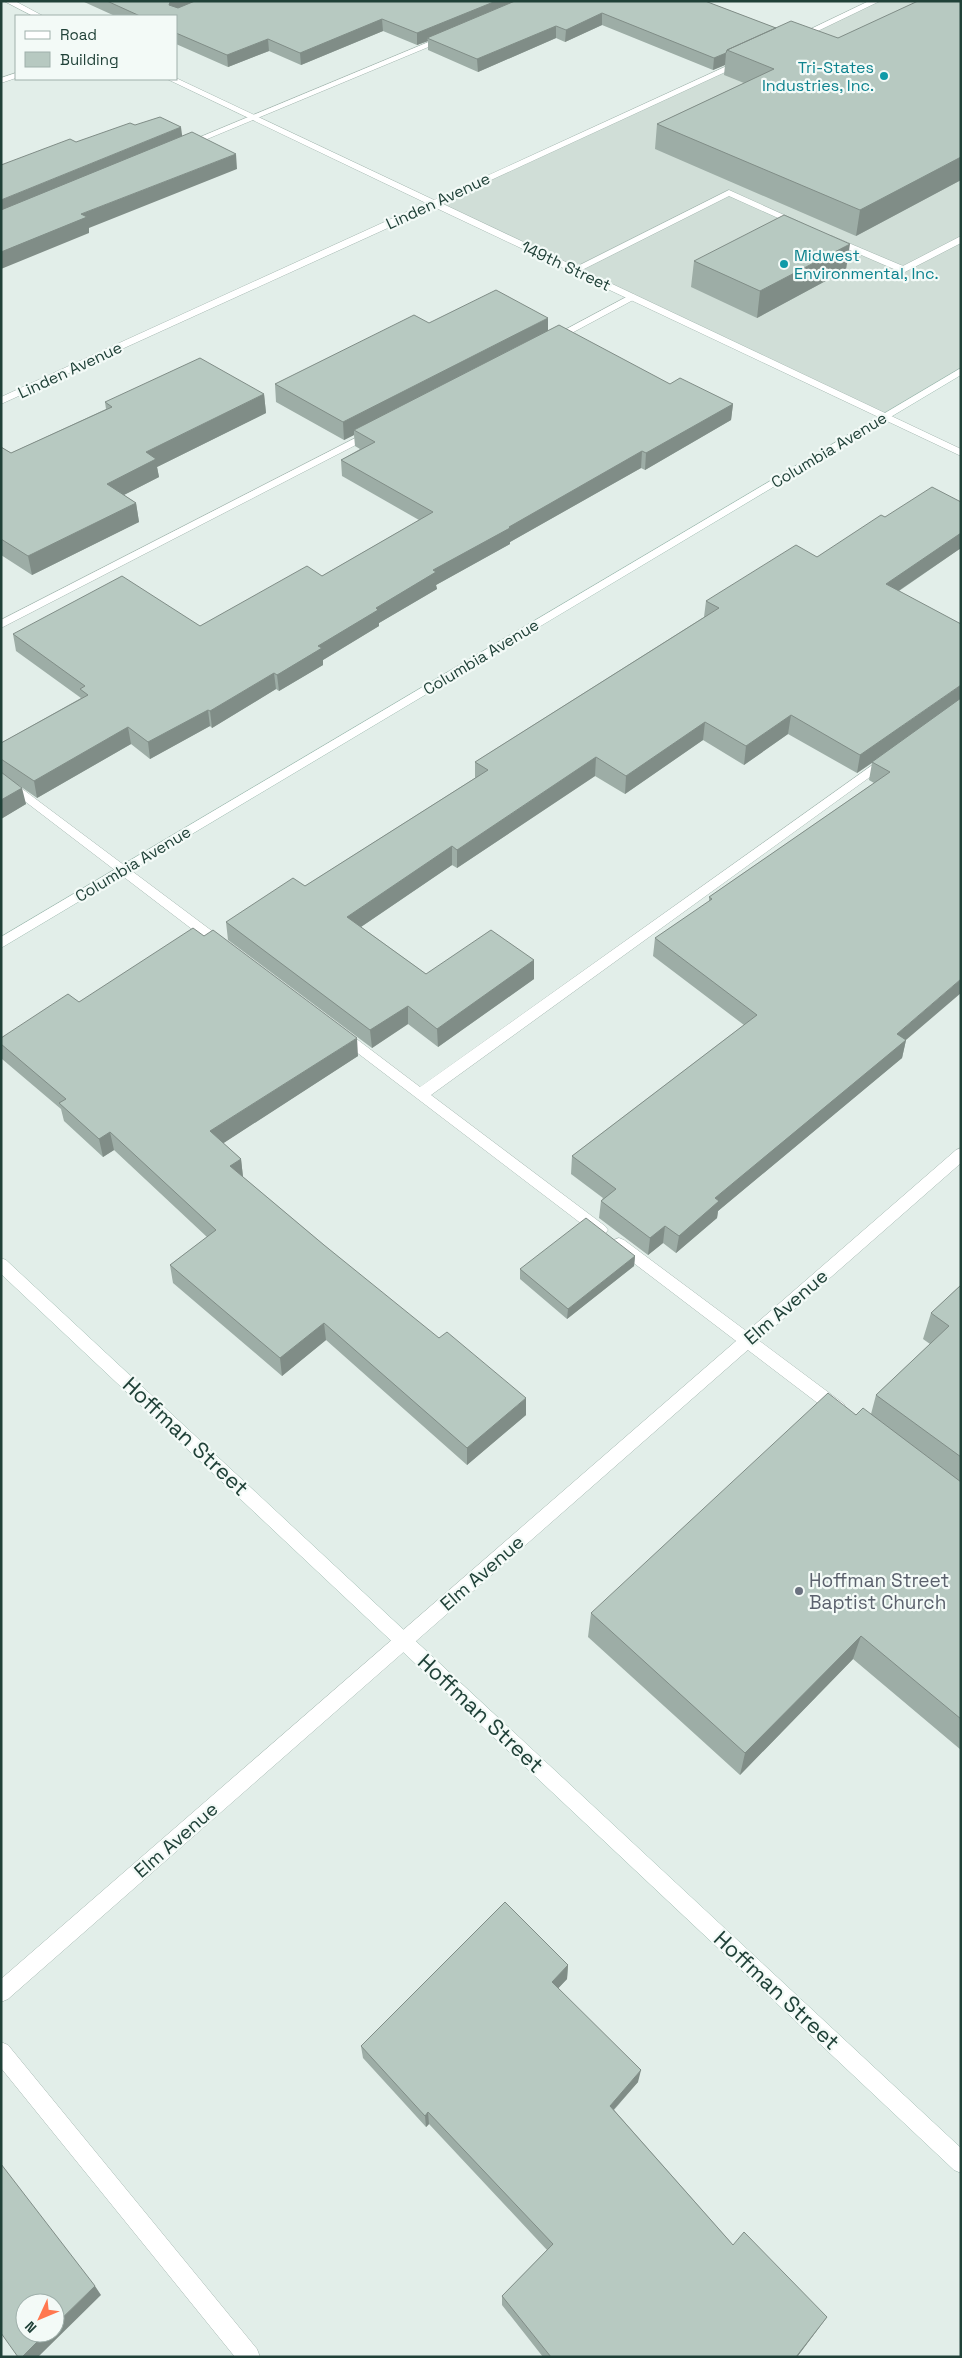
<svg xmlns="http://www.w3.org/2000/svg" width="962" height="2358" viewBox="0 0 962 2358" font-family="'Space Grotesk',sans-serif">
  <rect width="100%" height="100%" fill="#e2eee9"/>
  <path fill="#d0ded7" d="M 876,1 L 961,1 L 961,371 L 884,417 L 433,203 Z"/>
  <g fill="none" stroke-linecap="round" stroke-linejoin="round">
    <defs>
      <path id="lane" d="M 443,36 L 450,38 L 188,147 L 181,145 Z
        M 729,190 L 804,224 L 796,226 L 729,196 L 578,272 L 570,270 Z
        M 832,236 L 903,266 L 961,236 L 961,243 L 903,273 L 829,241 L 827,239 Z
        M 632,294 L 635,295 L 635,299 L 555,342 L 551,343 L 546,340 Z
        M 373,429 L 378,432 L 377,434 L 1,628 L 1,620 Z
        M 888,754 L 894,758 L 892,761 L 431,1095 L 605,1226 L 608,1230 L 605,1234 L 600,1236 L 595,1234 L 334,1035 L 336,1031 L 346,1031 L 420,1087 Z
        M 1,773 L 228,943 L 230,946 L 228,949 L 218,949 L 1,783 Z
        M 619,1238 L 624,1240 L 844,1404 L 846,1409 L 844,1414 L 838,1416 L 832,1414 L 614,1248 L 611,1244 L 614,1240 Z
        M 1,2042 L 8,2045 L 257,2349 L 260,2357 L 235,2357 L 1,2068 Z"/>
      <path id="street" d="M 4,1 L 15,1 L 43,16 L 33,16 Z
        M 869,1 L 880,1 L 799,40 L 792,38 Z
        M 740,60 L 747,62 L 441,203 L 961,449 L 961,456 L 434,207 L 1,404 L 1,397 L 426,203 L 167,79 L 176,78 L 434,200 Z
        M 16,73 L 16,78 L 1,83 L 1,78 Z
        M 961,1148 L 961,1163 L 8,1999 L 1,2002 L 1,1979 L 956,1150 Z"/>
      <path id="secondary" d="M 961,368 L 961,375 L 1,948 L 1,937 Z
        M 1,1258 L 6,1260 L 961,2148 L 961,2173 L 954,2170 L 1,1274 Z"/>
    </defs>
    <use href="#lane" stroke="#a4b7b0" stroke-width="1"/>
    <use href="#street" stroke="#a4b7b0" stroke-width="1"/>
    <use href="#secondary" stroke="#9fbbb1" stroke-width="1"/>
    <use href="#lane" fill="#fff" fill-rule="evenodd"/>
    <use href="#street" fill="#fff" fill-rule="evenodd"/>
    <use href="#secondary" fill="#fff" fill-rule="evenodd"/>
  </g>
  <path fill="#9dada6" d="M 82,1 L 705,1 L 776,28 L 838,38 L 961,1 L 961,180 L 856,236 L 655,149 L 657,124 L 744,83 L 724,75 L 725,65 L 713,70 L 602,25 L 565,42 L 556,38 L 478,72 L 428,50 L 428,41 L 417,45 L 383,31 L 301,65 L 269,51 L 228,67 L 176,44 L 176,16 L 115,16 Z
    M 694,261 L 846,270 L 757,318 L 691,287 Z
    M 429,323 L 548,331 L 670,384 L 733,404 L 731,420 L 645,470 L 641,468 L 510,542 L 510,544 L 436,585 L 437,589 L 379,623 L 379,626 L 323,660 L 323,665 L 279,691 L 276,689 L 212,728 L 210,726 L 150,759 L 131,744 L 37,798 L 17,784 L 26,804 L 1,819 L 1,743 L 81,698 L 16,651 L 13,634 L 200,626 L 322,576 L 419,520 L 342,476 L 341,460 L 360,449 L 355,446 L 354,435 L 344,440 L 276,402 L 275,384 Z
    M 264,394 L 266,413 L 157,467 L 159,477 L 124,495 L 136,503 L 139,522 L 32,575 L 1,555 L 1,447 L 11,453 L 106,409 L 105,402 Z
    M 961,502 L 961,548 L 899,591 L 906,1040 L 902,1058 L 718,1211 L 717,1218 L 676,1253 L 663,1243 L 648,1255 L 599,1218 L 601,1201 L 603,1198 L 571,1174 L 572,1156 L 744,1025 L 653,956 L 655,938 L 709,902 L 709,897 L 874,783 L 869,780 L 872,763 L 857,773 L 788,734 L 744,765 L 703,740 L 625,794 L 595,776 L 457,868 L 452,865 L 361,927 L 426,974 L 534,960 L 534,979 L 438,1047 L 408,1024 L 372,1048 L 228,940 L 226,922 L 305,886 L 475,778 L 475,762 L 704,617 L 706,601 L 817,557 L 885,517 Z
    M 79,1002 L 358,1056 L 223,1143 L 241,1159 L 243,1177 L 526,1415 L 467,1465 L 326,1340 L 282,1376 L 173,1283 L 170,1265 L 207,1237 L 114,1150 L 103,1157 L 64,1121 L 61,1109 L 2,1059 L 1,1056 L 1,1038 Z
    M 635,1256 L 634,1266 L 567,1319 L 520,1279 L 520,1269 Z
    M 961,1285 L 961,1750 L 853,1659 L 740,1775 L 588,1637 L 591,1613 L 856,1415 L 871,1414 L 876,1395 L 930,1344 L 923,1339 L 931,1313 Z
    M 568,1965 L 567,1979 L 558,1988 L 638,2082 L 614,2110 L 733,2245 L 827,2317 L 797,2357 L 543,2357 L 502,2305 L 502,2296 L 547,2250 L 429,2124 L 426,2127 L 363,2058 L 361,2046 Z"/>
  <path fill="#808d87" d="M 173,1 L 203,1 L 171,14 L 169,5 L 170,2 Z
    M 496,1 L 525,1 L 427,38 L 428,41 L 417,45 L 417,33 Z
    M 602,13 L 602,25 L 565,42 L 566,30 Z
    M 382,19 L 383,31 L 301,65 L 300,53 Z
    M 556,26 L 556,38 L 478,72 L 477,59 Z
    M 268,39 L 269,51 L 228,67 L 227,55 Z
    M 726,53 L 725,65 L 713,70 L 714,58 Z
    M 181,127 L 183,142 L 1,217 L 1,200 Z
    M 236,154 L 237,169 L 89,228 L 89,233 L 1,269 L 1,252 L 81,214 Z
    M 961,157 L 961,180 L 856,236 L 860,210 Z
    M 850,244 L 846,270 L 757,318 L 760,291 Z
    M 548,318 L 548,335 L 354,430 L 354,435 L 344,440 L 343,422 Z
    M 264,394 L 266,413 L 157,467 L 159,477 L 110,502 L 107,484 L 146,452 Z
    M 733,404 L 731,420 L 645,470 L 646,453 Z
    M 642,451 L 641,468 L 510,542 L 510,544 L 436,585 L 437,589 L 379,623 L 379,626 L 323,660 L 323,665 L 279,691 L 277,675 L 318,646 L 433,570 Z
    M 136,503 L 139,522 L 32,575 L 28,556 Z
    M 961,533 L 961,548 L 882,602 L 886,584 Z
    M 274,673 L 276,689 L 212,728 L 210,711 Z
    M 961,685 L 961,701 L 857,773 L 860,755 Z
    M 208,710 L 210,726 L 150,759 L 148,742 Z
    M 791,715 L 788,734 L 744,765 L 746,746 Z
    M 705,722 L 703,740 L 625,794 L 626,776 Z
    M 128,727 L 131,744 L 37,798 L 34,781 Z
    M 596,757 L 595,776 L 457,868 L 457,850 Z
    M 22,788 L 26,804 L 1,819 L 1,800 Z
    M 452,846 L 452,865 L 349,935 L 347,917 Z
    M 534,960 L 534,979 L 438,1047 L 437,1029 Z
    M 961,979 L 961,993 L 906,1040 L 902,1058 L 718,1211 L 717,1218 L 676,1253 L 679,1236 L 715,1198 L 897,1034 Z
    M 408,1006 L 408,1024 L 372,1048 L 370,1030 Z
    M 357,1038 L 358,1056 L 213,1150 L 210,1131 Z
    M 110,1132 L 114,1150 L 103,1157 L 99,1139 Z
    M 241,1159 L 243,1177 L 232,1184 L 230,1166 Z
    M 665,1226 L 663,1243 L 648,1255 L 650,1238 Z
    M 635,1256 L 634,1266 L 567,1319 L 568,1309 Z
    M 324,1323 L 326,1340 L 282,1376 L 280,1358 Z
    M 526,1398 L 526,1415 L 467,1465 L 467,1448 Z
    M 861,1636 L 853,1659 L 740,1775 L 745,1753 Z
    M 568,1965 L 567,1979 L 551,1996 L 552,1982 Z
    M 641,2070 L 638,2082 L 607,2117 L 610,2106 Z
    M 428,2112 L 429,2124 L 426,2127 L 425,2116 Z
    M 95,2286 L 101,2295 L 38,2357 L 22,2357 L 46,2333 L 55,2333 L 55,2325 Z
    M 827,2317 L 797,2357 L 796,2357 Z"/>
  <path fill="#b7c9c1" stroke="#808d87" d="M 107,1 L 173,1 L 170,2 L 169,5 L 178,8 L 195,1 L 496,1 L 417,33 L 382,19 L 300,53 L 268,39 L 227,55 L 176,33 L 176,16 L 140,16 Z
    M 515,1 L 705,1 L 776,28 L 727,50 L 726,53 L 714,58 L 602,13 L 566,30 L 556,26 L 477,59 L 427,38 Z
    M 918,1 L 961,1 L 961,157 L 860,210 L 657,124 L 774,69 L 727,50 L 791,21 L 838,38 Z
    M 160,117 L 181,127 L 1,200 L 1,165 L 70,139 L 76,142 L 130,123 L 135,125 Z
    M 192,132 L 236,154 L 81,214 L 87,217 L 1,252 L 1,210 Z
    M 784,215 L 850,244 L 760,291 L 694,261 Z
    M 496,290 L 548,318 L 343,422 L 275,384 L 414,315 L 429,323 Z
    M 559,325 L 670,384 L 680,378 L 733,404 L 646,453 L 642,451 L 509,527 L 510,528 L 433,570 L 436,572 L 376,608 L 378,610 L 318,646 L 322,648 L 277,675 L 274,673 L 210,711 L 208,710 L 148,742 L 128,727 L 34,781 L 1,759 L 1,743 L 88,695 L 80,689 L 85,686 L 13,634 L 122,576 L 200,626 L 307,566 L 322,576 L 433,512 L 341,460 L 375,442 L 354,430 Z
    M 200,358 L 264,394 L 146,452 L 156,459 L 107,484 L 136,503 L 28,556 L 1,539 L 1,447 L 11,453 L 112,407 L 105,402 Z
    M 932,487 L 961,502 L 961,533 L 886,584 L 961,624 L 961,685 L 860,755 L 791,715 L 746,746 L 705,722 L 626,776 L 596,757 L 457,850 L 452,846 L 347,917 L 426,974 L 491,930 L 534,960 L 437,1029 L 408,1006 L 370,1030 L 226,922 L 293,878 L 305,886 L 488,770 L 475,762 L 719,608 L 706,601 L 796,545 L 817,557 L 881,515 L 885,517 Z
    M 961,698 L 961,979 L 897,1034 L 906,1040 L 715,1198 L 719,1201 L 679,1236 L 665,1226 L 650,1238 L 601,1201 L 616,1189 L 572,1156 L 757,1015 L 655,938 L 712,899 L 709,897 L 890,772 L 872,762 Z
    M 1,772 L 22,788 L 1,800 Z
    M 193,928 L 204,936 L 213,930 L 357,1038 L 210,1131 L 241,1159 L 230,1166 L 324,1245 L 439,1338 L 447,1332 L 526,1398 L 467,1448 L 324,1323 L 280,1358 L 170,1265 L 216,1230 L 110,1132 L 99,1139 L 59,1103 L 66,1099 L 1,1044 L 1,1038 L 68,994 L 79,1002 Z
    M 586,1218 L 635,1256 L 568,1309 L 520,1269 Z
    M 961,1285 L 961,1457 L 876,1395 L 949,1326 L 931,1313 Z
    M 828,1393 L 856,1415 L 863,1408 L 961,1482 L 961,1499 L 960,1500 L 961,1501 L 961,1719 L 861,1636 L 745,1753 L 591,1613 Z
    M 505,1902 L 568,1965 L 552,1982 L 641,2070 L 610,2106 L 733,2245 L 744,2232 L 827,2317 L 796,2357 L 551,2357 L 502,2296 L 553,2244 L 428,2112 L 425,2116 L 361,2046 Z
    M 1,2164 L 95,2286 L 55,2325 L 55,2303 L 25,2303 L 25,2333 L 46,2333 L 22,2357 L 18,2357 L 1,2333 Z"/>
  <g fill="#0f9aa8" stroke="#f3faf7" stroke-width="2">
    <circle cx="884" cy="76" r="5"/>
    <circle cx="784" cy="264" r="5"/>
  </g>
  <circle fill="#6b7280" stroke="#f3faf7" stroke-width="2" cx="799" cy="1591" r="5"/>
  <g text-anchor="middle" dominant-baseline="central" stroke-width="4.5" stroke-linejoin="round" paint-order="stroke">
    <g font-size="16" fill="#0d838f" stroke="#f3faf7" text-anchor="end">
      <text x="874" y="67">Tri-States<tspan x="874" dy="18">Industries, Inc.</tspan></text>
      <text x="794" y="255" text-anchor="start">Midwest<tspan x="794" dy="18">Environmental, Inc.</tspan></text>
    </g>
    <g font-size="16" fill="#204138" stroke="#f3faf7">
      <text transform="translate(438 201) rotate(-25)">Linden Avenue</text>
      <text transform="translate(566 266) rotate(25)">149th Street</text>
      <text transform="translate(70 370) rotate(-25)">Linden Avenue</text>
      <text transform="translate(829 450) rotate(-31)">Columbia Avenue</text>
      <text transform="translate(481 657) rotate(-31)">Columbia Avenue</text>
      <text transform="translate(133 864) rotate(-31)">Columbia Avenue</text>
    </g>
    <g font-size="19" fill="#204138" stroke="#f3faf7">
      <text transform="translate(786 1307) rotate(-41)">Elm Avenue</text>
      <text transform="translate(482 1573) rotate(-41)">Elm Avenue</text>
      <text transform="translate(176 1840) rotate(-41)">Elm Avenue</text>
    </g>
    <g font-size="19" fill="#5b616d" stroke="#f3faf7" text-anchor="start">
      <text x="809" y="1580">Hoffman Street<tspan x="809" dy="22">Baptist Church</tspan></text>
    </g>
    <g font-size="22" fill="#204138" stroke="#f3faf7">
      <text transform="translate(186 1436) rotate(43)">Hoffman Street</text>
      <text transform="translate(481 1713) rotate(43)">Hoffman Street</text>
      <text transform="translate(777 1990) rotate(43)">Hoffman Street</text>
    </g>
  </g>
  <rect width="962" height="2358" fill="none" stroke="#204138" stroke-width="5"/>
  <rect x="15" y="15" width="162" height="65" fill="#f3faf7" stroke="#9fb0ab"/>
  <rect x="25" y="31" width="25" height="8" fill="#ffffff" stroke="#9fb0ab"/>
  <text x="60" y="40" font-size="15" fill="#204138">Road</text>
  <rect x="25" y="52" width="25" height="15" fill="#b7c9c1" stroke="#9fb0ab"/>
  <text x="60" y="65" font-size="15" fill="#204138">Building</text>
  <g transform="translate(40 2318) rotate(226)"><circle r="24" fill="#f3faf7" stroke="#9fb0ab"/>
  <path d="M0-4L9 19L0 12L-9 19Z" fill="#ff774f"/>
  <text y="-8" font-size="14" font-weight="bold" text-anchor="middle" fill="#204138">N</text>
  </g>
</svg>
